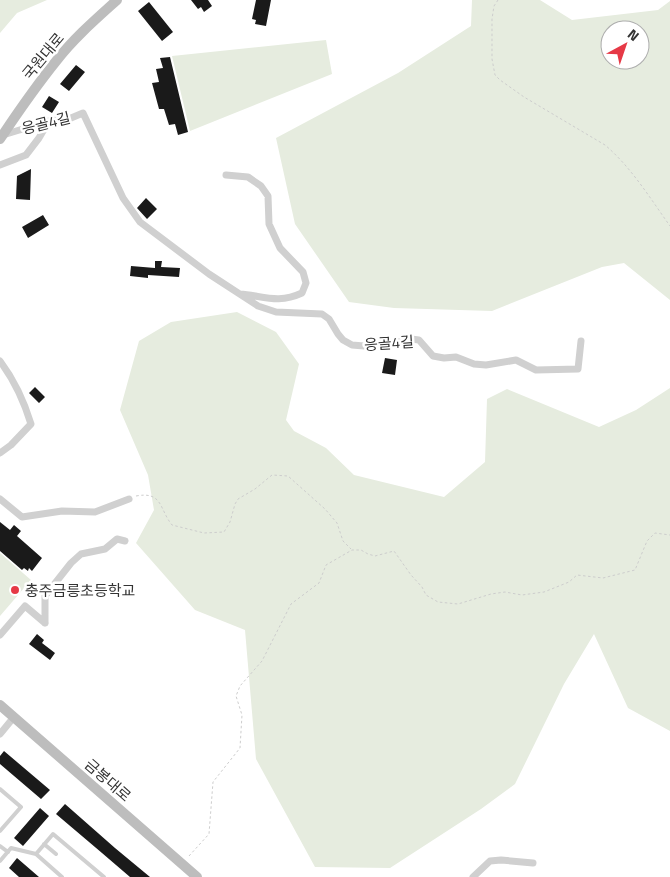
<svg xmlns="http://www.w3.org/2000/svg" width="670" height="877" viewBox="0 0 670 877" font-family="'Titillium Web','Noto Sans KR',sans-serif">
  <rect width="100%" height="100%" fill="#fff"/>
  <path fill="#e6ecdf" fill-rule="evenodd" d="M 0,0 L 47,0 L 17,13 L 0,33 Z
    M 472,0 L 540,0 L 572,20 L 658,10 L 670,1 L 670,300 L 624,263 L 602,267 L 492,311 L 394,308 L 349,302 L 295,224 L 276,138 L 398,73 L 471,26 ZM 610,30 L 640,30 L 640,60 L 610,60 Z
    M 326,40 L 332,74 L 190,131 L 172,56 Z
    M 237,312 L 276,332 L 299,364 L 286,420 L 294,431 L 326,448 L 354,475 L 444,497 L 485,462 L 487,399 L 507,389 L 599,427 L 636,410 L 670,388 L 670,731 L 628,708 L 594,634 L 564,684 L 515,784 L 481,809 L 390,868 L 315,867 L 256,759 L 245,630 L 195,610 L 136,543 L 154,510 L 148,475 L 120,410 L 139,341 L 171,322 Z
    M 0,553 L 31,580 L 0,616 Z"/>
  <path fill="#1a1a1a" d="M 191,0 L 208,0 L 212,6 L 204,12 L 201,7 L 198,9 Z
    M 256,0 L 271,0 L 266,26 L 255,24 L 256,20 L 252,19 Z
    M 149,2 L 173,32 L 162,41 L 138,11 Z
    M 170,57 L 188,132 L 178,135 L 175,124 L 169,125 L 164,109 L 159,109 L 152,83 L 159,82 L 156,69 L 163,68 L 160,58 Z
    M 76,65 L 85,72 L 69,91 L 60,84 Z
    M 49,96 L 59,102 L 52,113 L 42,107 Z
    M 31,169 L 30,200 L 16,199 L 17,176 Z
    M 146,198 L 157,209 L 147,219 L 137,208 Z
    M 43,215 L 49,225 L 28,238 L 22,227 Z
    M 155,261 L 162,261 L 161,267 L 180,268 L 179,277 L 148,275 L 148,278 L 130,276 L 131,266 L 155,268 Z
    M 385,358 L 397,360 L 395,375 L 382,373 Z
    M 35,387 L 45,397 L 39,403 L 29,393 Z
    M 0,522 L 10,530 L 14,525 L 21,531 L 17,536 L 42,558 L 32,571 L 29,568 L 28,571 L 24,568 L 22,570 L 0,551 Z
    M 37,634 L 44,640 L 42,643 L 55,653 L 50,660 L 29,644 Z
    M 4,751 L 50,790 L 41,799 L 0,764 L 0,756 Z
    M 65,804 L 115,848 L 150,877 L 130,877 L 102,853 L 56,814 Z
    M 40,808 L 49,816 L 23,846 L 14,838 Z
    M 17,858 L 39,877 L 19,877 L 9,868 Z"/>
  <g fill="none" stroke-linecap="round" stroke-linejoin="round">
    <path stroke="#cdcdcd" stroke-width="1" stroke-dasharray="2.5 2.5" stroke-linecap="butt" d="M 498,0 L 494,6 L 492,19 L 492,59 L 495,75 L 500,80 L 524,97 L 605,145 C 631,167 650,198 670,226
      M 136,496 C 163,491 159,509 172,525 L 204,533 L 224,532 L 230,522 L 235,504 L 238,499 L 255,489 L 272,475 L 288,476 L 325,509 L 337,523 L 343,541 L 351,549
      M 189,856 L 209,834 L 213,782 L 240,748 L 242,715 L 236,696 L 240,686 L 262,661 L 291,604 L 319,583 L 326,565 L 352,550 L 361,550 L 368,554 L 375,556 L 394,551 L 411,575 L 422,587 L 426,595 L 438,602 L 458,604 L 491,594 L 505,592 L 522,595 L 544,592 L 569,582 L 577,575 L 603,578 L 635,570 L 647,541 L 655,533 L 670,535"/>
    <path stroke="#d0d0d0" stroke-width="4" d="M 0,789 L 21,807 L 0,831
      M 44,844 L 56,854
      M 0,846 L 8,852
      M 36,854 L 53,834 L 104,877
      M 0,861 L 11,848 L 36,854 L 62,877"/>
    <path stroke="#d0d0d0" stroke-width="7" d="M 3,135 L 49,121 L 71,118 L 83,113 L 123,198 L 140,222 L 209,274 L 258,306 L 276,312 L 322,314 L 329,319 L 338,334 L 343,340 L 352,345 L 364,346 L 394,343 L 411,339 L 419,340 L 433,356 L 444,358 L 456,357 L 474,364 L 486,365 L 516,360 L 536,370 L 578,369 L 581,341
      M 0,165 L 26,155 L 39,138 L 49,121
      M 226,175 L 248,177 L 261,186 L 268,196 L 269,224 L 280,248 L 303,272 L 306,283 L 302,293 C 278,304 264,296 240,294
      M 0,361 C 15,381 24,401 31,424 L 11,445 L 0,453
      M 0,499 L 22,517 L 62,511 L 95,512 L 129,499
      M 45,623 L 45,596 L 71,563 L 81,554 L 105,549 L 117,539 L 125,541
      M 0,635 L 25,606 L 45,623
      M 0,734 L 14,717
      M 473,877 L 490,861 L 501,860 L 533,863"/>
    <path stroke="#bdbdbd" stroke-width="10" d="M 0,139 C 18,112 36,86 57,60 C 74,38 96,19 117,0
      M 0,705 L 197,877"/>
  </g>
  <circle fill="#e63946" stroke="#fff" stroke-width="2" cx="15" cy="590" r="5"/>
  <g text-anchor="middle" dominant-baseline="central" stroke-width="5" stroke-linejoin="round" paint-order="stroke">
    <g font-size="15" fill="#333" stroke="#fff">
      <text transform="translate(43 56) rotate(-50)">국원대로</text>
      <text transform="translate(46 123) rotate(-14)">응골4길</text>
      <text transform="translate(389 343) rotate(-4)">응골4길</text>
      <text transform="translate(108 780) rotate(41)">금봉대로</text>
    </g>
    <g font-size="15" fill="#333" stroke="#fff" text-anchor="start">
      <text x="25" y="590">충주금릉초등학교</text>
    </g>
  </g>
  <g transform="translate(625 45) rotate(40)"><circle r="24" fill="#ffffff" stroke="#adadad"/>
  <path d="M0-4L9 19L0 12L-9 19Z" fill="#e63946"/>
  <text y="-8" font-size="14" font-weight="bold" text-anchor="middle" fill="#333333">N</text>
  </g>
</svg>
